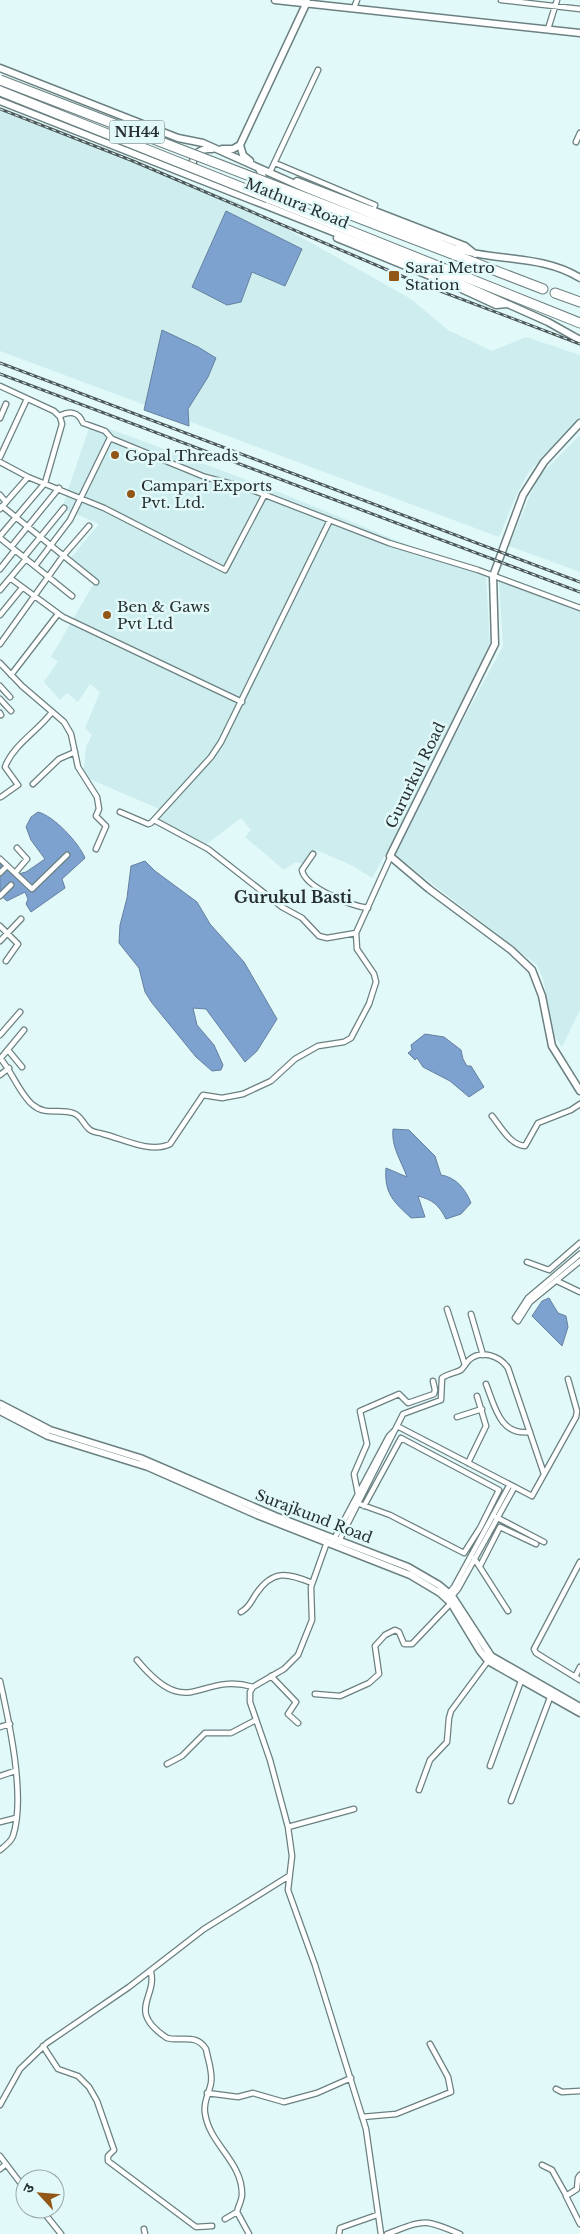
<svg xmlns="http://www.w3.org/2000/svg" width="580" height="2234" viewBox="0 0 580 2234" font-family="'Libre Baskerville','Noto Sans Devanagari',serif">
  <rect width="100%" height="100%" fill="#e2f9fa"/>
  <path fill="#cdedee" d="M 0,109 L 242,204 L 411,299 L 448,330 L 492,351 L 526,337 L 580,355 L 580,418 L 528,473 L 516,496 L 499,537 L 0,351 Z
    M 91,422 L 269,488 L 486,577 L 490,645 L 391,845 L 372,878 L 351,865 L 316,850 L 303,864 L 296,862 L 284,870 L 245,837 L 251,830 L 241,818 L 203,847 L 155,823 L 166,812 L 83,776 L 86,747 L 92,735 L 85,728 L 100,692 L 90,684 L 78,702 L 67,693 L 60,700 L 44,682 L 58,661 L 51,657 L 94,583 L 68,561 L 99,524 L 62,508 Z
    M 580,435 L 580,572 L 509,546 L 529,498 L 541,474 Z
    M 499,581 L 580,612 L 580,1010 L 562,1047 L 555,1037 L 543,979 L 537,965 L 395,855 L 435,773 L 503,646 Z"/>
  <path fill="#7ea2cf" stroke="#64809f" d="M 226,211 L 302,249 L 285,286 L 252,272 L 241,302 L 227,305 L 192,287 Z
    M 162,330 L 198,347 L 216,358 L 208,377 L 188,409 L 189,426 L 144,410 Z
    M 38,812 C 54,816 79,843 85,858 L 62,879 L 65,888 L 31,912 L 26,904 L 28,899 L 25,892 L 7,901 L 0,895 L 0,861 L 14,875 L 26,872 L 45,859 L 31,840 L 26,827 L 31,817 Z
    M 145,861 L 155,871 L 197,902 L 210,924 L 244,962 L 277,1019 L 257,1051 L 245,1062 L 206,1009 L 193,1008 L 197,1025 L 214,1045 L 223,1065 L 221,1070 L 212,1071 L 196,1057 L 152,1003 L 145,992 L 139,968 L 119,943 L 120,925 L 127,898 L 131,866 Z
    M 425,1034 L 444,1037 L 461,1050 L 463,1059 L 467,1066 L 471,1066 L 484,1087 L 469,1097 L 450,1081 L 423,1067 L 417,1058 L 415,1060 L 408,1053 L 412,1050 L 411,1045 Z
    M 393,1129 L 409,1130 L 435,1156 L 441,1175 C 456,1177 466,1190 471,1203 L 461,1214 L 446,1219 C 439,1205 433,1200 418,1196 L 425,1217 L 411,1218 C 394,1202 384,1194 386,1168 L 407,1177 C 401,1160 391,1147 393,1129 Z
    M 549,1298 L 558,1313 L 566,1316 L 568,1327 L 562,1346 L 532,1316 L 542,1301 Z"/>
  <g fill="none" stroke-linecap="round" stroke-linejoin="round">
    <defs>
      <path id="street" d="M 501,0 L 580,9
        M 354,8 L 357,0
        M 548,29 L 557,0
        M 576,142 L 580,133
        M 275,163 L 375,205 L 372,211
        M 270,172 L 318,70
        M 0,386 L 54,411 L 60,417 L 62,424 L 45,483 L 0,536
        M 59,416 C 70,411 78,411 83,423 L 105,431 L 112,439
        M 0,418 L 6,404
        M 0,457 L 27,399
        M 0,462 L 28,477
        M 0,495 L 6,502
        M 2,506 L 96,582
        M 0,509 L 28,477 L 104,508 L 225,570 L 265,494
        M 0,538 L 72,596
        M 11,547 L 59,488
        M 24,557 L 64,508
        M 35,566 L 70,520 L 110,438 L 205,477 L 247,488 L 389,543 L 478,570 L 580,608
        M 0,569 L 15,550
        M 10,578 L 63,617 L 242,702
        M 0,590 L 26,559
        M 0,615 L 22,588
        M 0,644 L 63,556 L 89,526
        M 0,663 L 22,686 L 64,722 L 71,734 L 78,767 L 97,797 L 99,809 L 96,816 L 106,826 L 96,849
        M 11,675 L 58,614
        M 0,686 L 10,697
        M 0,699 L 11,711
        M 0,713 L 1,715
        M 33,784 L 59,759 L 75,752
        M 1,797 L 18,785 L 5,767 C 13,745 38,731 52,712
        M 120,812 L 148,824 L 151,823 L 211,757 L 221,742 L 330,520
        M 154,820 L 208,849 L 282,907 L 302,918 L 319,936 L 327,938 L 356,933
        M 313,854 L 302,870 C 305,888 352,906 368,908
        M 0,859 L 32,889 L 67,855
        M 0,873 L 7,866
        M 15,873 L 27,859 L 17,848
        M 0,896 L 11,885
        M 0,926 L 18,944 L 6,961
        M 0,941 L 21,919
        M 0,1035 L 20,1012
        M 8,1050 L 22,1067
        M 0,1058 C 12,1071 20,1095 33,1105 C 46,1116 59,1108 73,1113 C 82,1116 82,1123 89,1129 C 93,1133 98,1132 103,1134 C 121,1138 150,1154 170,1144 L 203,1095 L 222,1098 L 243,1094 L 271,1081 L 295,1059 L 318,1046 L 344,1042 L 351,1038 L 369,1004 L 376,982 L 374,974 L 357,949 L 356,933 L 390,858
        M 0,1059 L 24,1030
        M 0,1075 L 9,1068
        M 492,1116 C 501,1127 510,1145 525,1146 L 538,1123 L 571,1110 L 580,1104
        M 527,1262 L 549,1270 L 580,1243
        M 557,1281 L 580,1292
        M 447,1309 L 465,1365
        M 471,1314 L 483,1355
        M 518,1321 L 515,1318 L 528,1298 L 580,1254
        M 518,1321 L 530,1302 L 580,1261
        M 486,1384 C 495,1407 500,1436 530,1432
        M 457,1417 L 482,1409
        M 397,1426 L 532,1496 L 576,1417 L 577,1411 L 568,1379
        M 468,1463 L 486,1426 L 477,1396
        M 358,1494 L 354,1474 L 367,1444 L 360,1411 L 399,1394 L 408,1403 L 434,1394 L 435,1390 L 433,1381
        M 354,1502 L 390,1515 L 464,1553 L 480,1528 L 499,1490 L 401,1438 L 364,1506
        M 496,1517 L 544,1542
        M 333,1541 L 389,1436 L 395,1430
        M 327,1542 L 311,1587 L 312,1620 L 298,1655 L 284,1669 L 253,1687 L 250,1692 L 250,1702 L 270,1760 L 288,1827 L 292,1856 L 288,1890 L 315,1965 L 366,2129 L 381,2234
        M 338,1543 L 403,1414 L 441,1400 L 442,1378 C 447,1374 455,1373 461,1370 C 464,1367 466,1363 469,1360 C 481,1349 500,1356 508,1368 L 544,1474
        M 474,1558 L 508,1611
        M 580,1562 L 534,1649 L 536,1653 L 580,1680
        M 480,1566 L 500,1527 L 536,1544
        M 447,1595 L 454,1587 L 509,1486
        M 451,1597 L 458,1589 L 514,1488
        M 241,1612 C 250,1607 251,1601 256,1594 C 273,1569 287,1573 312,1583
        M 137,1660 C 190,1724 198,1671 253,1687
        M 271,1676 L 296,1702 L 288,1714 L 298,1723
        M 575,1677 L 580,1667
        M 0,1681 C 9,1721 26,1797 13,1836 C 11,1842 5,1846 0,1850
        M 315,1694 L 340,1696 L 369,1683 L 379,1674 L 375,1646 L 385,1635 L 395,1630 L 399,1632 L 404,1644 L 412,1644 L 451,1603
        M 0,1727 L 10,1724
        M 167,1764 L 182,1756 L 205,1733 L 231,1733 L 254,1721
        M 490,1766 L 521,1681
        M 0,1776 L 15,1771
        M 419,1790 L 430,1760 L 447,1742 L 449,1718 L 451,1711 L 488,1661
        M 511,1801 L 551,1695
        M 0,1822 L 16,1818
        M 288,1827 L 354,1809
        M 151,1972 C 157,1998 126,2011 167,2038 C 181,2042 196,2033 206,2049 C 208,2060 213,2072 211,2083 C 209,2094 203,2102 205,2113 C 209,2144 242,2161 242,2194 C 242,2201 238,2206 237,2212 L 249,2234
        M 43,2046 L 58,2069 L 78,2076 L 89,2087 L 97,2101 L 114,2150 L 108,2156 L 108,2161 L 196,2227 L 212,2226
        M 556,2089 L 562,2092 L 580,2091
        M 207,2093 L 238,2097 L 253,2093 L 284,2102 L 317,2093 L 351,2078
        M 0,2105 L 20,2069 L 47,2043 L 129,1987 L 204,1929 L 289,1876
        M 362,2117 L 396,2114 L 451,2092 L 448,2077 L 430,2044
        M 0,2156 L 25,2189
        M 542,2165 L 552,2170 L 566,2195
        M 0,2169 L 6,2164
        M 580,2175 L 578,2178 L 577,2189 L 566,2196 L 580,2224
        M 41,2209 L 61,2234
        M 225,2219 L 237,2212
        M 144,2229 L 145,2234
        M 339,2234 L 340,2228 L 377,2215
        M 387,2234 C 425,2220 422,2218 460,2234"/>
      <path id="secondary" d="M 275,0 L 580,33
        M 0,68 L 178,138 L 203,143 L 304,188 L 453,248 C 495,262 541,254 580,278
        M 0,101 L 445,276 L 548,322 L 580,340
        M 240,145 L 243,155 L 250,161
        M 222,149 L 233,149 L 240,145 L 307,2
        M 193,170 C 191,156 198,148 212,149
        M 297,181 L 465,246 L 475,254
        M 255,195 L 264,179 L 259,169
        M 337,238 L 457,287 L 496,305 L 507,304
        M 580,423 L 544,462 L 523,495 L 493,576 L 495,644 L 390,856 L 429,889 L 511,950 L 532,970 L 542,996 L 552,1046 L 580,1091
        M 0,1404 L 50,1430 L 140,1458 L 275,1516 L 408,1567 L 439,1585 L 452,1596 L 491,1656 L 580,1707
        M 0,1411 L 48,1436 L 148,1467 L 257,1515 L 410,1575 L 440,1593 L 451,1603 L 480,1651 L 488,1661 L 580,1713"/>
      <path id="highway" d="M 273,185 L 543,289
        M 268,198 L 580,323
        M 555,293 L 580,302"/>
    </defs>
    <use href="#street" stroke="#6b8081" stroke-width="7"/>
    <use href="#secondary" stroke="#6b8081" stroke-width="9"/>
    <use href="#highway" stroke="#6b8081" stroke-width="11"/>
    <use href="#street" stroke="#fff" stroke-width="4.5"/>
    <use href="#secondary" stroke="#fff" stroke-width="6"/>
    <use href="#highway" stroke="#fff" stroke-width="9"/>
    <defs>
      <path id="rail" d="M 0,109 L 133,161 L 411,280 L 580,344
        M 0,363 L 580,582
        M 0,374 L 580,592"/>
    </defs>
    <use href="#rail" stroke="#4d5859" stroke-width="3"/>
    <use href="#rail" stroke="#e2f9fa" stroke-width="1" stroke-dasharray="4" stroke-linecap="butt"/>
    <defs>
      <path id="highway-bridge" d="M 0,80 L 273,185
        M 0,91 L 268,198"/>
    </defs>
    <use href="#highway-bridge" stroke="#6b8081" stroke-width="11" stroke-linecap="butt"/>
    <use href="#highway-bridge" stroke="#fff" stroke-width="9"/>
  </g>
  <g fill="#925716" stroke="#e2f9fa" stroke-width="2">
    <rect x="388" y="270" width="12" height="12" rx="2.5"/>
    <circle cx="115" cy="455" r="5"/>
    <circle cx="131" cy="494" r="5"/>
    <circle cx="107" cy="615" r="5"/>
  </g>
  <g text-anchor="middle" dominant-baseline="central" stroke-width="5" stroke-linejoin="round" paint-order="stroke">
    <rect fill="#e2f9fa" stroke="#5f6c6d" stroke-width="1" x="109.5" y="120.5" width="55" height="23" rx="4"/>
    <g font-size="14" font-weight="bold" fill="#272f30">
      <text x="137" y="132">NH44</text>
    </g>
    <g font-size="15" fill="#272f30" stroke="#e2f9fa">
      <text transform="translate(297 203) rotate(22)">Mathura Road</text>
      <text transform="translate(415 775) rotate(-64)">Gururkul Road</text>
      <text transform="translate(314 1516) rotate(21)">Surajkund Road</text>
    </g>
    <g font-size="15" fill="#272f30" stroke="#e2f9fa" text-anchor="start">
      <text x="405" y="267">Sarai Metro<tspan x="405" dy="17">Station</tspan></text>
      <text x="125" y="455">Gopal Threads</text>
      <text x="141" y="485">Campari Exports<tspan x="141" dy="17">Pvt. Ltd.</tspan></text>
      <text x="117" y="606">Ben &amp; Gaws<tspan x="117" dy="17">Pvt Ltd</tspan></text>
    </g>
    <g font-size="16" font-weight="bold" fill="#272f30" stroke="#e2f9fa">
      <text x="293" y="897">Gurukul Basti</text>
    </g>
  </g>
  <g transform="translate(40 2194) rotate(296)"><circle r="24" fill="#e2f9fa" stroke="#97a8a9"/>
  <path d="M0-4L9 19L0 12L-9 19Z" fill="#925716"/>
  <text y="-8" font-size="14" font-weight="bold" text-anchor="middle" fill="#272f30">उ</text>
  </g>
</svg>
